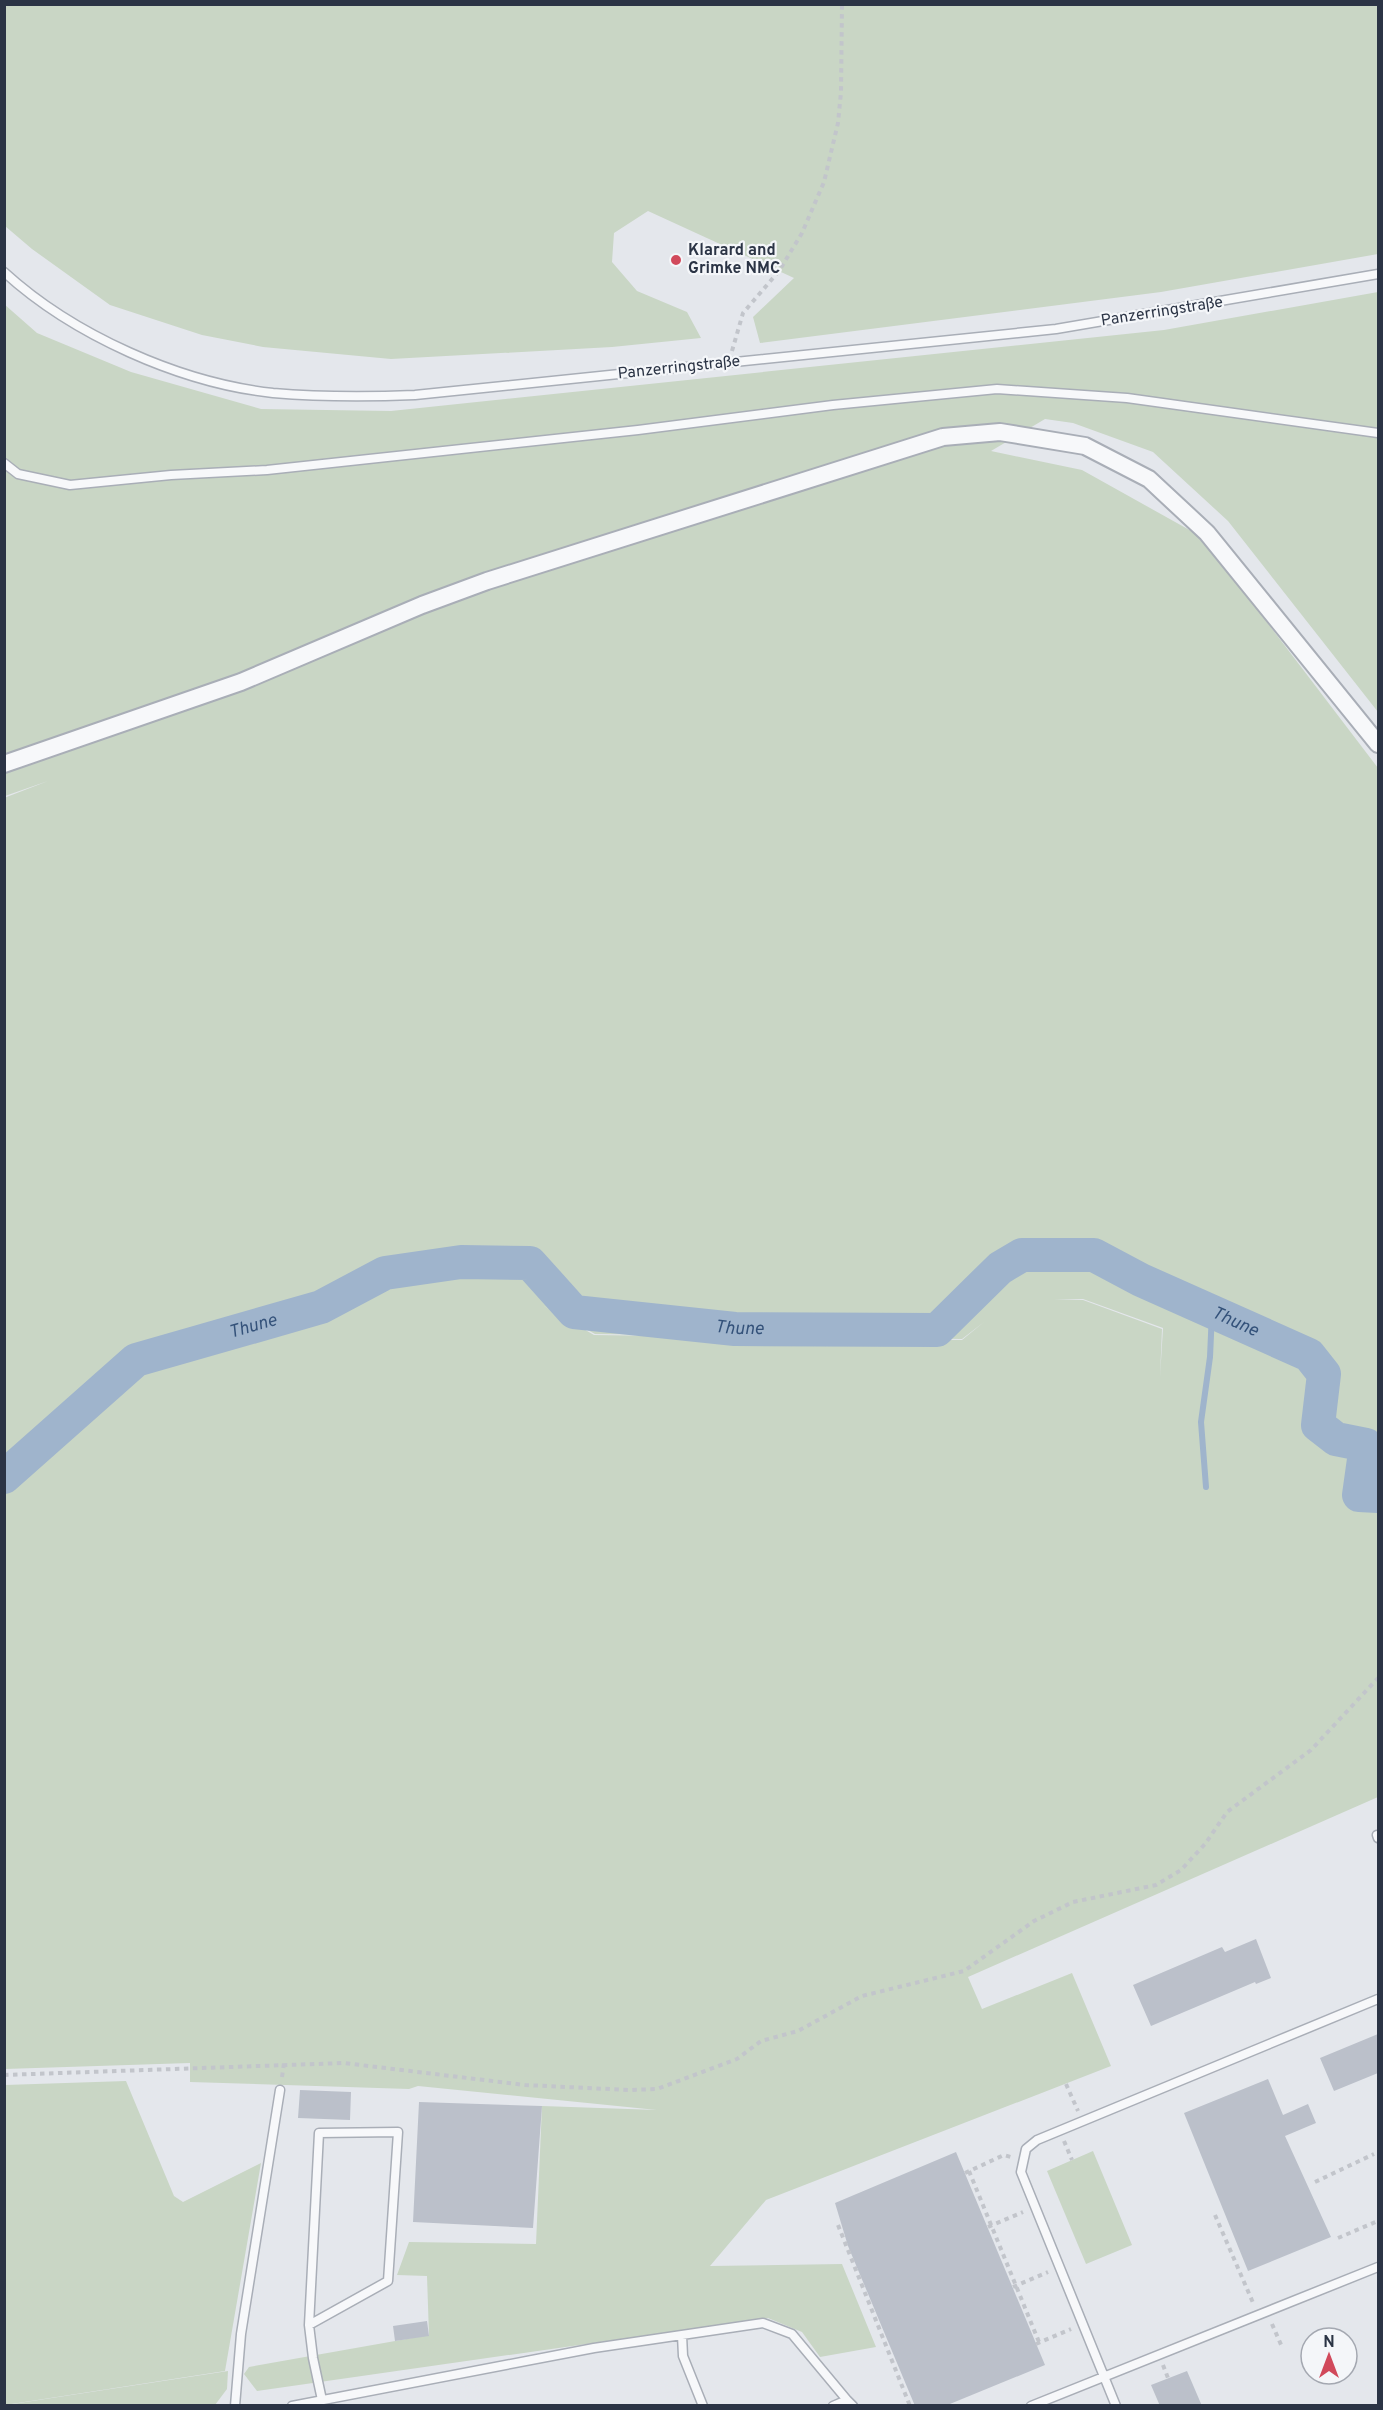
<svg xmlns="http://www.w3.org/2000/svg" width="1383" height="2410" viewBox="0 0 1383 2410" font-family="Overpass,sans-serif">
  <rect width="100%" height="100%" fill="#e4e7ec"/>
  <path fill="#c9d6c5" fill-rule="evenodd" d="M 4,5 L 1378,5 L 1378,254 L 1161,292 L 760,343 L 753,317 L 794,278 L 648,211 L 614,233 L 612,262 L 637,291 L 687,312 L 701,338 L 612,347 L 391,359 L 263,347 L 202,335 L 110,305 L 32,249 L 5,226 Z
    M 1378,292 L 1378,712 L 1228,521 L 1153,452 L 1073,423 L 1045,419 L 991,451 L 1082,470 L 1202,537 L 1378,768 L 1378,1797 L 968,1977 L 982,2009 L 1072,1973 L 1111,2066 L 766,2200 L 710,2266 L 842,2264 L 876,2347 L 820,2357 L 802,2332 L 768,2318 L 257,2391 L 244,2374 L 249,2367 L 429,2335 L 427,2276 L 397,2275 L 409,2242 L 536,2244 L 542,2106 L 657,2110 L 418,2086 L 409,2089 L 190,2082 L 190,2063 L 5,2069 L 4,798 L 48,781 L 5,796 L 4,304 L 37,333 L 131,372 L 261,409 L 391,411 L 1164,330 ZM 1083,1299 L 1163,1328 L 1160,1377 L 1162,1329 L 1083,1300 L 1054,1300 ZM 542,1305 L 595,1334 L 962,1339 L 984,1322 L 962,1340 L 594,1335 Z
    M 126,2081 L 174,2196 L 183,2202 L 261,2163 L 225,2371 L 5,2405 L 5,2085 Z
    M 1093,2151 L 1132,2245 L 1086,2264 L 1047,2171 Z
    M 228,2371 L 227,2389 L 215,2405 L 6,2405 Z"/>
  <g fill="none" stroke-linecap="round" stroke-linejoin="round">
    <path stroke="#9fb4cc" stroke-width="6" d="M 1206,1487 L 1201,1422 L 1210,1357 L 1212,1312"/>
    <path stroke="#9fb4cc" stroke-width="34" id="s1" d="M 4,1477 L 136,1360 L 321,1307 L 385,1273 L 461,1262 L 530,1263 L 574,1312 L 735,1329 L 937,1330 L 1000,1268 L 1022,1255 L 1094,1255 L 1141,1280 L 1309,1355 L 1324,1374 L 1318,1425 L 1336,1439 L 1366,1445 L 1359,1495 L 1378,1496"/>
  </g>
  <path fill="#bbc0ca" d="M 1256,1939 L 1271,1978 L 1256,1984 L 1255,1982 L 1151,2026 L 1133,1985 L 1222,1947 L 1225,1952 Z
    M 1378,2034 L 1378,2073 L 1334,2091 L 1320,2058 Z
    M 1268,2079 L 1283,2115 L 1308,2104 L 1316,2123 L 1285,2136 L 1331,2237 L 1248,2271 L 1184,2113 Z
    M 300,2090 L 351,2092 L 350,2120 L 298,2118 Z
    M 419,2102 L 542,2106 L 533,2228 L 413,2222 Z
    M 956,2152 L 1045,2365 L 945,2406 L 915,2406 L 848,2246 L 835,2203 Z
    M 427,2321 L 429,2336 L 395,2341 L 393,2326 Z
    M 1187,2371 L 1202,2406 L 1160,2406 L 1151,2385 Z"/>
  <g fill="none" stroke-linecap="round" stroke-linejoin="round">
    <defs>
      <path id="service" d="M 4,272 C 73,335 180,383 273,393 C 320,397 367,397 415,395 L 1056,329 L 1378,274
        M 4,463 L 18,474 L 70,485 L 171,475 L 267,470 L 638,430 L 833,405 L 997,389 L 1127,398 L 1378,433
        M 1377,1835 L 1378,1838
        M 309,2325 L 319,2133 L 398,2132 L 388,2281 L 309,2325 L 313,2358 L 322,2400
        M 682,2335 L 683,2356 L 703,2406
        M 235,2406 L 241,2334 L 280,2090
        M 292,2406 L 594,2348 L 763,2323 L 792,2334 L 847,2400
        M 833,2406 L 847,2400 L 853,2406
        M 1031,2406 L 1378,2267
        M 1116,2406 L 1021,2172 L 1026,2149 L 1037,2140 L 1378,1999"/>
      <path id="minor" d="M 4,764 L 241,682 L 422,605 L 487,581 L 943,437 L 1000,432 L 1085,446 L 1149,479 L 1207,533 L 1378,744"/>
    </defs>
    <use href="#service" stroke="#a9aeb7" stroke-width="11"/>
    <use href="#minor" stroke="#a9aeb7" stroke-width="20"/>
    <path stroke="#c2c5cb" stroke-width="4" stroke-dasharray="4.5 4.5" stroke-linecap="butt" d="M 732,351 L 743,313 L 779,271 L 802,233 L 824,182 L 838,123 L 841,92 L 842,4
      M 4,2075 L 344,2063 L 525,2085 L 629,2090 L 657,2089 L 737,2059 L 761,2041 L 798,2031 L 862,1996 L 964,1971 L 1034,1921 L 1073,1902 L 1156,1885 L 1181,1870 L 1205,1844 L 1227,1812 L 1311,1750 L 1378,1678
      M 282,2077 L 284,2063
      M 1066,2084 L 1078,2111
      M 1064,2141 L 1072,2160
      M 969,2171 L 1039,2342
      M 965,2173 L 1004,2155 L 1011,2157
      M 1315,2182 L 1374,2154
      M 1215,2215 L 1254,2305
      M 838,2225 L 910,2406
      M 988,2227 L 1023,2212
      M 1338,2238 L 1378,2221
      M 1013,2287 L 1048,2272
      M 1272,2324 L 1282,2347
      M 1036,2344 L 1071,2329
      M 1163,2365 L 1168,2378"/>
    <use href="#service" stroke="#f7f8fa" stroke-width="8"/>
    <use href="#minor" stroke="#f7f8fa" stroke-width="16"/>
  </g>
  <circle fill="#d1495b" stroke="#f4f6f9" stroke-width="2" cx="676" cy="260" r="6"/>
  <g text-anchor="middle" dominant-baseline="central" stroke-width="4.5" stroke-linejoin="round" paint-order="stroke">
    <g font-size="16" font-weight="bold" fill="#2b3445" stroke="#f4f6f9" text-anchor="start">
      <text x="688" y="251">Klarard and<tspan x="688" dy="18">Grimke NMC</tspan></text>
    </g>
    <g font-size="16" fill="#2b3445" stroke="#f4f6f9">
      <text transform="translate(1162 312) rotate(-9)">Panzerringstraße</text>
      <text transform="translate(679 368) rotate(-6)">Panzerringstraße</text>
    </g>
    <g font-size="18" font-style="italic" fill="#34527a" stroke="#f4f6f9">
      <text stroke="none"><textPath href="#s1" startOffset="1359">Thune</textPath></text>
      <text stroke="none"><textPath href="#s1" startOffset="298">Thune</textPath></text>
      <text stroke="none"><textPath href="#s1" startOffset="819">Thune</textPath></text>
    </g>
  </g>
  <rect width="1383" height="2410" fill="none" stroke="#2b3445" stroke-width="12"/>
  <g transform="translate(1329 2356)"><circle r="28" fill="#f4f6f9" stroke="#a4a8b1" stroke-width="1.5"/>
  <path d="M0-4.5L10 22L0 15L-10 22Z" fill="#d1495b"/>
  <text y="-9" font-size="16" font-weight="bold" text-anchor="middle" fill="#2b3445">N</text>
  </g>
</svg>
